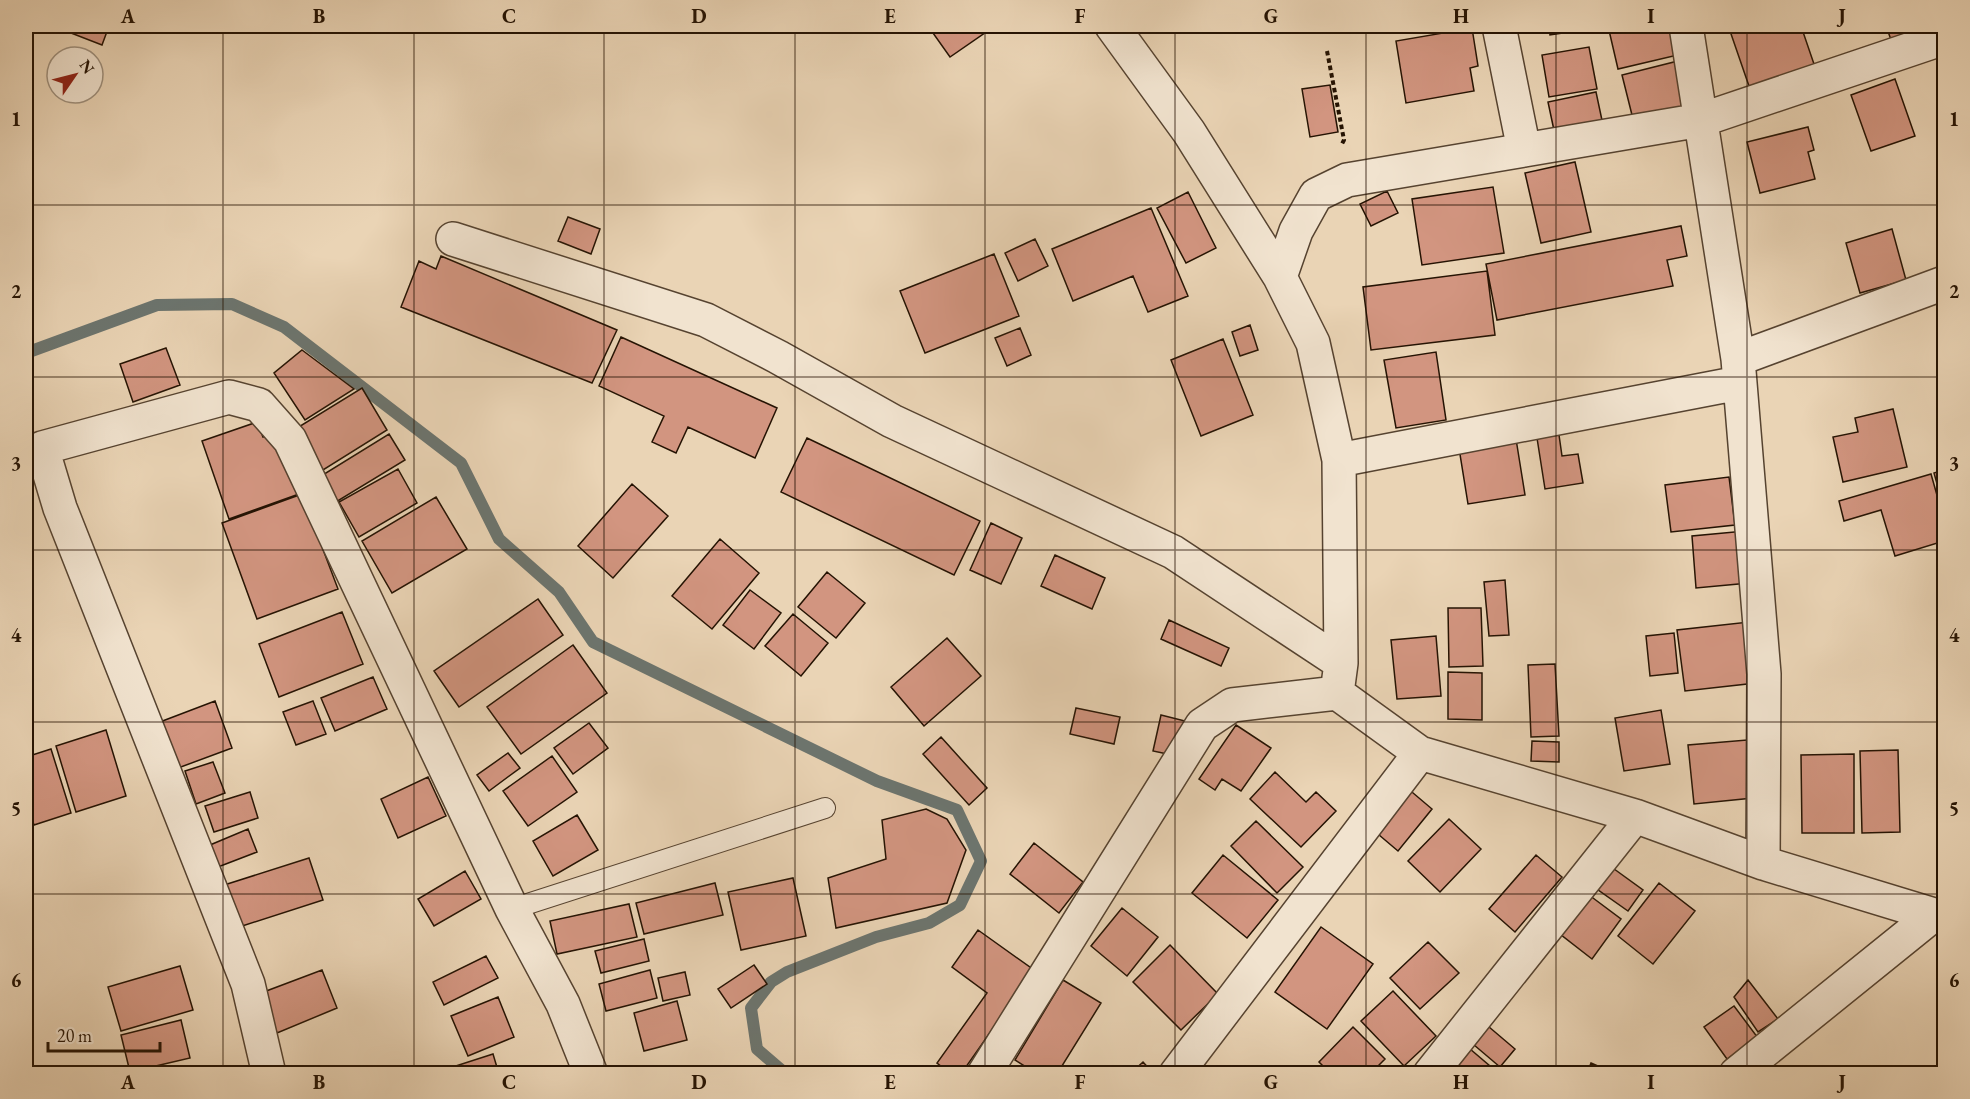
<svg xmlns="http://www.w3.org/2000/svg" width="1970" height="1099" viewBox="0 0 1970 1099" font-family="'EB Garamond',serif">
  <rect width="100%" height="100%" fill="#ead4b5"/>
  <filter id="stains"><feTurbulence type="fractalNoise" baseFrequency=".00333" numOctaves="4"/><feColorMatrix values="0 0 0 0 .2 0 0 0 0 .09 0 0 0 0 .02 0 0 0 .5 -.17"/></filter>
  <radialGradient id="worn" r=".72"><stop offset=".6" stop-color="#630" stop-opacity="0"/><stop offset="1" stop-color="#630" stop-opacity=".3"/></radialGradient>
  <g fill="none" stroke-linecap="round" stroke-linejoin="round">
    <path stroke="#6c756f" stroke-width="12" d="M 26,353 L 157,305 L 232,304 L 284,327 L 461,463 L 499,539 L 559,592 L 593,642 L 877,781 L 957,810 L 981,861 L 960,905 L 929,923 L 876,937 L 787,972 L 771,982 L 751,1008 L 757,1049 L 786,1074"/>
  </g>
  <path fill="#d29580" stroke="#251303" stroke-width="1.5" d="M 53,26 L 109,26 L 102,45 Z
    M 928,26 L 986,26 L 989,30 L 950,57 Z
    M 1549,26 L 1603,26 L 1603,27 L 1550,35 Z
    M 1608,26 L 1675,26 L 1682,54 L 1618,69 Z
    M 1738,26 L 1801,26 L 1815,67 L 1750,89 L 1729,28 Z
    M 1886,26 L 1937,26 L 1894,48 Z
    M 1472,28 L 1478,66 L 1470,68 L 1474,91 L 1406,103 L 1396,41 Z
    M 1589,47 L 1597,89 L 1549,97 L 1542,55 Z
    M 1678,61 L 1690,108 L 1634,123 L 1622,75 Z
    M 1895,79 L 1915,136 L 1871,151 L 1851,95 Z
    M 1330,85 L 1338,132 L 1310,137 L 1302,89 Z
    M 1596,92 L 1603,125 L 1555,135 L 1548,102 Z
    M 1808,127 L 1814,150 L 1808,152 L 1815,179 L 1760,193 L 1747,142 Z
    M 1575,162 L 1591,232 L 1541,243 L 1525,173 Z
    M 1493,187 L 1504,253 L 1422,265 L 1412,199 Z
    M 1387,191 L 1398,213 L 1371,226 L 1360,204 Z
    M 1188,192 L 1216,248 L 1186,263 L 1157,208 Z
    M 1151,208 L 1188,296 L 1148,312 L 1133,276 L 1073,301 L 1052,249 Z
    M 568,217 L 600,229 L 591,254 L 558,241 Z
    M 1681,226 L 1687,256 L 1667,260 L 1673,286 L 1497,320 L 1486,264 Z
    M 1892,229 L 1906,280 L 1860,293 L 1846,243 Z
    M 1035,239 L 1048,266 L 1018,281 L 1005,253 Z
    M 994,254 L 1019,316 L 925,353 L 900,291 Z
    M 441,256 L 617,330 L 592,383 L 401,307 L 419,261 L 436,269 Z
    M 1487,271 L 1495,335 L 1371,350 L 1363,287 Z
    M 1250,325 L 1258,350 L 1240,356 L 1232,332 Z
    M 1020,328 L 1031,355 L 1007,366 L 995,338 Z
    M 621,337 L 777,408 L 755,458 L 688,427 L 676,453 L 652,442 L 664,416 L 599,386 Z
    M 1223,339 L 1253,415 L 1201,436 L 1171,360 Z
    M 166,348 L 180,385 L 133,402 L 120,364 Z
    M 302,350 L 354,389 L 305,420 L 274,373 Z
    M 1436,352 L 1446,420 L 1396,428 L 1384,360 Z
    M 362,388 L 387,430 L 323,470 L 297,428 Z
    M 1893,409 L 1907,467 L 1843,482 L 1833,437 L 1858,432 L 1855,418 Z
    M 257,422 L 263,437 L 277,432 L 299,494 L 229,519 L 202,441 Z
    M 389,434 L 405,460 L 336,502 L 321,476 Z
    M 1559,435 L 1562,456 L 1578,454 L 1583,483 L 1545,489 L 1537,438 Z
    M 807,438 L 980,521 L 954,575 L 781,492 Z
    M 1516,439 L 1525,495 L 1468,504 L 1459,448 Z
    M 398,469 L 417,503 L 359,537 L 339,502 Z
    M 1944,470 L 1944,509 L 1934,473 Z
    M 1931,474 L 1944,520 L 1944,541 L 1895,556 L 1881,510 L 1844,521 L 1839,501 Z
    M 1729,477 L 1735,525 L 1671,532 L 1665,485 Z
    M 632,484 L 668,516 L 613,578 L 578,546 Z
    M 302,494 L 338,589 L 257,619 L 222,523 Z
    M 436,497 L 467,549 L 392,593 L 362,541 Z
    M 991,523 L 1022,538 L 1001,584 L 970,570 Z
    M 1745,531 L 1749,583 L 1696,588 L 1692,536 Z
    M 720,539 L 759,573 L 712,629 L 672,596 Z
    M 1055,555 L 1105,578 L 1092,609 L 1041,586 Z
    M 827,572 L 865,603 L 836,638 L 798,607 Z
    M 1505,580 L 1509,635 L 1489,636 L 1484,582 Z
    M 750,590 L 781,613 L 754,649 L 723,625 Z
    M 538,599 L 563,635 L 459,707 L 434,671 Z
    M 1448,608 L 1481,608 L 1483,666 L 1449,667 Z
    M 342,612 L 363,664 L 279,697 L 259,644 Z
    M 793,614 L 828,643 L 801,676 L 765,646 Z
    M 1169,620 L 1229,648 L 1221,666 L 1161,639 Z
    M 1749,622 L 1756,683 L 1685,691 L 1677,630 Z
    M 1674,633 L 1678,673 L 1650,676 L 1646,636 Z
    M 1436,636 L 1441,696 L 1397,699 L 1391,640 Z
    M 947,638 L 981,676 L 924,726 L 891,687 Z
    M 573,645 L 607,693 L 521,754 L 487,707 Z
    M 1555,664 L 1559,736 L 1531,737 L 1528,665 Z
    M 1448,672 L 1482,673 L 1482,720 L 1448,719 Z
    M 373,677 L 387,709 L 335,731 L 321,698 Z
    M 215,701 L 232,748 L 170,771 L 152,725 Z
    M 313,701 L 326,734 L 296,745 L 283,712 Z
    M 1076,708 L 1120,717 L 1114,744 L 1070,734 Z
    M 1661,710 L 1670,764 L 1624,771 L 1615,718 Z
    M 1161,715 L 1185,721 L 1177,756 L 1153,751 Z
    M 589,723 L 608,748 L 573,774 L 554,748 Z
    M 1236,725 L 1271,748 L 1241,791 L 1222,779 L 1215,790 L 1199,779 Z
    M 106,730 L 126,796 L 76,812 L 56,746 Z
    M 941,737 L 987,788 L 969,805 L 923,754 Z
    M 1747,740 L 1753,798 L 1694,804 L 1688,745 Z
    M 1532,741 L 1559,742 L 1559,762 L 1531,761 Z
    M 51,749 L 71,813 L 34,825 L 26,800 L 26,757 Z
    M 1898,750 L 1900,832 L 1862,833 L 1860,751 Z
    M 508,753 L 520,768 L 489,791 L 477,775 Z
    M 1854,754 L 1854,833 L 1802,833 L 1801,755 Z
    M 552,756 L 577,792 L 528,826 L 503,791 Z
    M 213,762 L 225,793 L 196,804 L 185,771 Z
    M 1275,772 L 1306,802 L 1316,792 L 1336,811 L 1301,847 L 1250,799 Z
    M 428,777 L 446,816 L 398,838 L 381,799 Z
    M 1406,787 L 1432,809 L 1398,851 L 1372,829 Z
    M 250,792 L 258,818 L 214,832 L 205,806 Z
    M 926,809 L 947,819 L 966,850 L 947,903 L 836,928 L 828,878 L 886,859 L 882,820 Z
    M 577,815 L 598,850 L 553,876 L 533,841 Z
    M 1449,819 L 1481,849 L 1440,892 L 1408,861 Z
    M 1256,821 L 1303,867 L 1277,893 L 1231,846 Z
    M 248,829 L 257,852 L 218,867 L 210,845 Z
    M 1034,843 L 1083,882 L 1059,913 L 1010,874 Z
    M 1223,855 L 1278,900 L 1247,938 L 1192,893 Z
    M 1536,855 L 1562,877 L 1515,932 L 1489,909 Z
    M 309,858 L 323,900 L 236,928 L 221,886 Z
    M 1610,866 L 1643,890 L 1628,911 L 1594,887 Z
    M 465,871 L 481,899 L 434,926 L 418,899 Z
    M 793,878 L 806,936 L 741,950 L 728,892 Z
    M 715,883 L 723,915 L 644,934 L 636,903 Z
    M 1659,883 L 1695,911 L 1653,964 L 1618,936 Z
    M 1589,895 L 1621,919 L 1592,959 L 1560,934 Z
    M 629,904 L 637,937 L 557,954 L 550,921 Z
    M 1122,908 L 1158,937 L 1127,976 L 1091,946 Z
    M 1321,927 L 1373,964 L 1327,1029 L 1275,992 Z
    M 978,930 L 1034,970 L 961,1074 L 951,1074 L 937,1063 L 987,993 L 952,967 Z
    M 644,939 L 649,961 L 601,973 L 595,951 Z
    M 1428,942 L 1459,973 L 1420,1009 L 1390,978 Z
    M 1170,945 L 1218,994 L 1181,1030 L 1133,982 Z
    M 486,956 L 498,978 L 444,1005 L 433,982 Z
    M 754,965 L 767,984 L 731,1008 L 718,989 Z
    M 180,966 L 193,1010 L 121,1031 L 108,987 Z
    M 322,970 L 337,1008 L 277,1033 L 261,993 Z
    M 650,970 L 657,998 L 606,1011 L 599,984 Z
    M 685,972 L 690,995 L 663,1001 L 658,978 Z
    M 1063,980 L 1101,1003 L 1057,1074 L 1037,1074 L 1015,1060 Z
    M 1748,980 L 1778,1019 L 1758,1032 L 1734,997 Z
    M 1393,991 L 1436,1036 L 1404,1066 L 1361,1021 Z
    M 498,997 L 514,1037 L 468,1056 L 451,1016 Z
    M 677,1001 L 687,1040 L 644,1051 L 634,1013 Z
    M 1734,1006 L 1758,1038 L 1727,1059 L 1704,1027 Z
    M 181,1020 L 190,1058 L 130,1072 L 121,1035 Z
    M 1482,1021 L 1515,1049 L 1500,1067 L 1467,1039 Z
    M 1353,1027 L 1385,1059 L 1373,1071 L 1375,1074 L 1331,1074 L 1319,1062 Z
    M 1463,1043 L 1497,1072 L 1496,1074 L 1446,1074 Z
    M 493,1054 L 499,1074 L 437,1074 L 437,1072 Z
    M 1143,1062 L 1154,1074 L 1130,1074 Z
    M 1591,1063 L 1616,1074 L 1587,1074 Z"/>
  <g fill="none" stroke-linecap="round" stroke-linejoin="round">
    <defs>
      <path id="service" d="M 512,909 L 825,808"/>
      <path id="minor" d="M 1112,26 L 1189,132 L 1280,277 L 1313,343 L 1339,460 L 1341,663 L 1337,693 L 1420,753 L 1635,816 L 1763,863 L 1944,918
        M 1499,26 L 1524,150
        M 1686,26 L 1738,359 L 1764,674 L 1763,863
        M 453,239 L 706,320 L 778,357 L 892,421 L 1173,552 L 1341,663
        M 1280,277 L 1296,231 L 1316,195 L 1347,180 L 1701,120 L 1944,38
        M 1738,359 L 1944,283
        M 1339,460 L 1739,383
        M 269,1074 L 248,984 L 60,508 L 42,448 L 229,397 L 259,405 L 290,440 L 512,909 L 563,1004 L 591,1074
        M 984,1074 L 1202,725 L 1232,705 L 1337,693
        M 1176,1074 L 1420,753
        M 1430,1074 L 1635,816
        M 1736,1074 L 1933,915"/>
    </defs>
    <use href="#service" stroke="#564330" stroke-width="22"/>
    <use href="#minor" stroke="#564330" stroke-width="36"/>
    <path stroke="#251303" stroke-width="4" stroke-dasharray="4.5 3" stroke-linecap="butt" d="M 1327,51 L 1344,140 L 1342,144"/>
    <use href="#service" stroke="#f1e3cf" stroke-width="20"/>
    <use href="#minor" stroke="#f1e3cf" stroke-width="33"/>
  </g>
  <path fill="none" stroke="#251303" stroke-width="1.5" stroke-opacity="0.55" d="M 223,26 L 223,1074M 414,26 L 414,1074M 604,26 L 604,1074M 795,26 L 795,1074M 985,26 L 985,1074M 1175,26 L 1175,1074M 1366,26 L 1366,1074M 1556,26 L 1556,1074M 1747,26 L 1747,1074M 26,205 L 1944,205M 26,377 L 1944,377M 26,550 L 1944,550M 26,722 L 1944,722M 26,894 L 1944,894"/>
  <rect width="1970" height="1099" fill="none" stroke="#ead4b5" stroke-width="66"/>
  <g transform="translate(75 75) rotate(55)"><circle r="28" fill="#f1e3cf" stroke="#9f907d" stroke-width="1.5"/>
  <path d="M0-4.5L10 22L0 15L-10 22Z" fill="#8f2418"/>
  <text y="-9" font-size="16" font-weight="bold" text-anchor="middle" fill="#251303">N</text>
  </g>
  <path d="M48 1042v9h112v-9" fill="none" stroke="#251303" stroke-width="3"/>
  <text x="57" y="1042" font-size="18" fill="#251303" stroke="#f1e3cf" stroke-width="4.5" paint-order="stroke">20 m</text>
  <rect x="33" y="33" width="1904" height="1033" fill="none" stroke="#251303" stroke-width="2"/>
  <g font-size="20" text-anchor="middle" font-weight="bold" fill="#251303">
    <text x="128" y="23">A</text>
    <text x="319" y="23">B</text>
    <text x="509" y="23">C</text>
    <text x="699" y="23">D</text>
    <text x="890" y="23">E</text>
    <text x="1080" y="23">F</text>
    <text x="1271" y="23">G</text>
    <text x="1461" y="23">H</text>
    <text x="1651" y="23">I</text>
    <text x="1842" y="23">J</text>
    <text x="16" y="126">1</text>
    <text x="1954" y="126">1</text>
    <text x="16" y="298">2</text>
    <text x="1954" y="298">2</text>
    <text x="16" y="470">3</text>
    <text x="1954" y="470">3</text>
    <text x="16" y="642">4</text>
    <text x="1954" y="642">4</text>
    <text x="16" y="815">5</text>
    <text x="1954" y="815">5</text>
    <text x="16" y="987">6</text>
    <text x="1954" y="987">6</text>
    <text x="128" y="1089">A</text>
    <text x="319" y="1089">B</text>
    <text x="509" y="1089">C</text>
    <text x="699" y="1089">D</text>
    <text x="890" y="1089">E</text>
    <text x="1080" y="1089">F</text>
    <text x="1271" y="1089">G</text>
    <text x="1461" y="1089">H</text>
    <text x="1651" y="1089">I</text>
    <text x="1842" y="1089">J</text>
  </g>
  <rect width="100%" height="100%" filter="url(#stains)"/>
  <rect width="100%" height="100%" fill="url(#worn)"/>
</svg>
